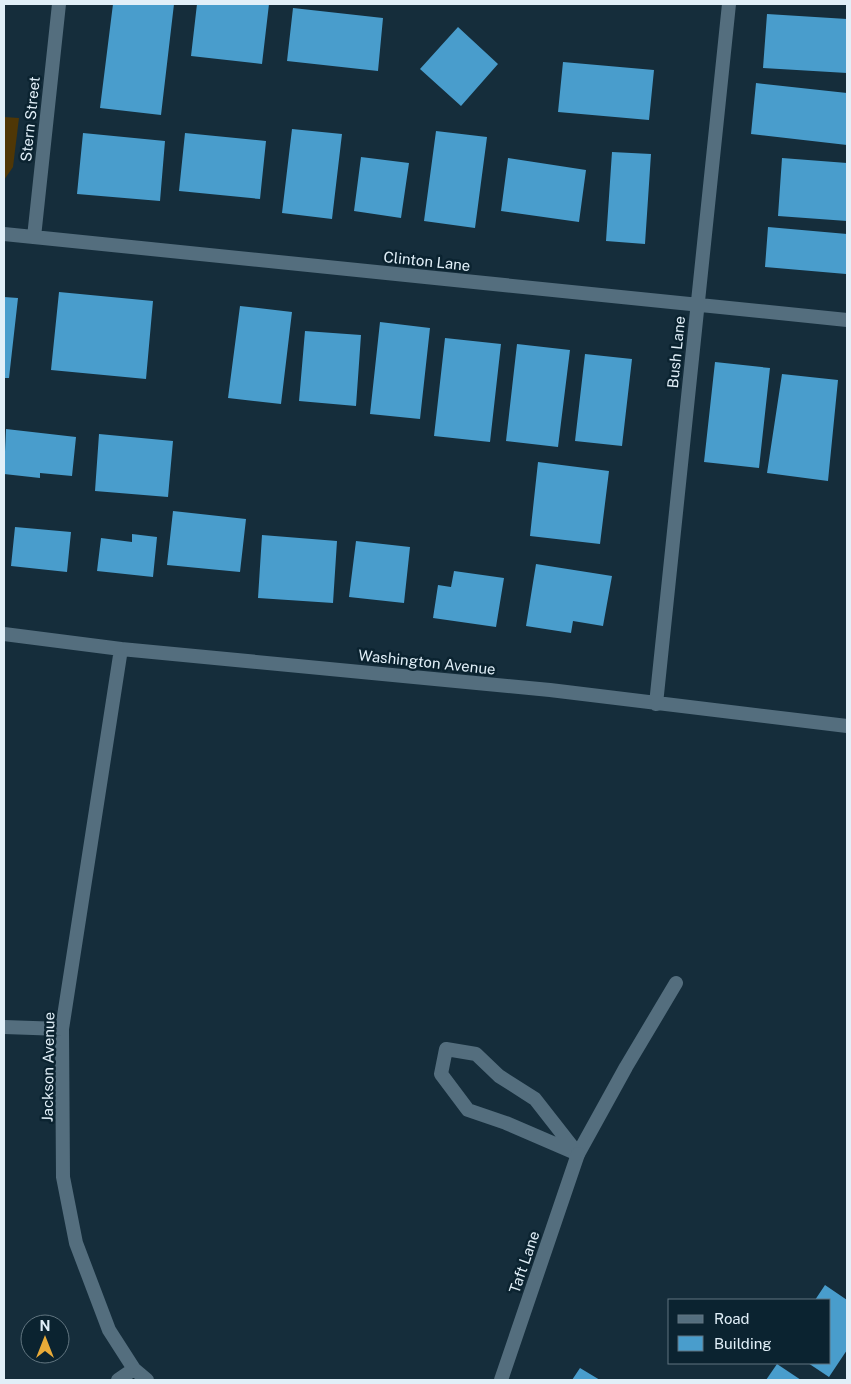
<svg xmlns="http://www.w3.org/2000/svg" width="851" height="1384" viewBox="0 0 851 1384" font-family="'Public Sans',sans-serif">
  <rect width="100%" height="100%" fill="#152d3b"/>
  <path fill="#4f3706" d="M 4,117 L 19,118 L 13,167 L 4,180 Z"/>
  <path fill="#499dcc" d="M 113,4 L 174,4 L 161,115 L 100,108 Z
    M 197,4 L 269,4 L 262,64 L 191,56 Z
    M 293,8 L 383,18 L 378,71 L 287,61 Z
    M 767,14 L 847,19 L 847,73 L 763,68 Z
    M 458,27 L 498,64 L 461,106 L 420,69 Z
    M 563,62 L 654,70 L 649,120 L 558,112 Z
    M 756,83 L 847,93 L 847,145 L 751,134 Z
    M 292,129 L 342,134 L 332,219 L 282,213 Z
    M 436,131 L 487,137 L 475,228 L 424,221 Z
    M 83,133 L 165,141 L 160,201 L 77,194 Z
    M 185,133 L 266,141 L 260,199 L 179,191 Z
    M 612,152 L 651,154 L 645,244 L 606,241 Z
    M 361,157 L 409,163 L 401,218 L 354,211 Z
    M 508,158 L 586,170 L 579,222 L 501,211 Z
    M 782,158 L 847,163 L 847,221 L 778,216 Z
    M 768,227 L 847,234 L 846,274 L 765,267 Z
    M 59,292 L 153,301 L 146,379 L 51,370 Z
    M 4,297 L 18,298 L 9,378 L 4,378 Z
    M 240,306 L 292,312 L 281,404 L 228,398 Z
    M 380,322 L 430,328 L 420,419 L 370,414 Z
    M 305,331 L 361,335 L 356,406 L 299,401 Z
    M 445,338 L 501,344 L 490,442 L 434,436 Z
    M 517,344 L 570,350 L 558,447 L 506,441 Z
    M 585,354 L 632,359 L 622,446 L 575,441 Z
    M 715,362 L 770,368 L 759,468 L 704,462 Z
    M 782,374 L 838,380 L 828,481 L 767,473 Z
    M 6,429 L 76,437 L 72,476 L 40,473 L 40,478 L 4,474 Z
    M 99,434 L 173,441 L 168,497 L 95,491 Z
    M 538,462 L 609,471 L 600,544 L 530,536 Z
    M 173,511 L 246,519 L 240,572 L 167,565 Z
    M 15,527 L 71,532 L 67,572 L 11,566 Z
    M 132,534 L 157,537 L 153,577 L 97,571 L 101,538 L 132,542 Z
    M 262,535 L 337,541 L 333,603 L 258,598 Z
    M 356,541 L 410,547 L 404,603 L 349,597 Z
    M 536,564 L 612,576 L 603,626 L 573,621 L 571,633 L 526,626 Z
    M 454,571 L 504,578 L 496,627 L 433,618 L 438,585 L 451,587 Z
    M 825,1285 L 847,1300 L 847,1350 L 829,1377 L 808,1363 L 830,1363 L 830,1300 L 815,1300 Z
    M 777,1364 L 801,1380 L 766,1380 Z
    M 580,1368 L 600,1380 L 572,1380 Z"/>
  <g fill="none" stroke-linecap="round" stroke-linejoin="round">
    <path stroke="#546e7e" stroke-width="14" d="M 446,1049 L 476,1054 L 499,1076 L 535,1099 L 578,1154 L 506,1123 L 468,1110 L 441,1074 Z
      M 578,1154 L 626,1067 L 676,983"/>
    <path stroke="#546e7e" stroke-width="14" d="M 4,234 L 847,320
      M 34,237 L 59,4
      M 4,634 L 121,649 L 550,690 L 847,726
      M 121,649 L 62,1029 L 63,1177 L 76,1243 L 109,1330 L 134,1369 L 147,1380
      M 656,704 L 729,4
      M 4,1027 L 62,1029
      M 118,1380 L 134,1369
      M 501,1380 L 578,1154"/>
  </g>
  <g text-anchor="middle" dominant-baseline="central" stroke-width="5" stroke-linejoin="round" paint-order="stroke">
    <g font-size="15" fill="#e1eff8" stroke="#0b2330">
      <text transform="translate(30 119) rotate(-84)">Stern Street</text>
      <text transform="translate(427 261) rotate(6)">Clinton Lane</text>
      <text transform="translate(676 352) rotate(-84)">Bush Lane</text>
      <text transform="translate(427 662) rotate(6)">Washington Avenue</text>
      <text transform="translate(48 1067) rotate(-89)">Jackson Avenue</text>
      <text transform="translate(524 1262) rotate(-71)">Taft Lane</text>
    </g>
  </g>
  <rect width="851" height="1384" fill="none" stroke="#e1eff8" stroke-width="10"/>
  <rect x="668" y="1299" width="162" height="65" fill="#0b2330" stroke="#617580"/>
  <rect x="678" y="1315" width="25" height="8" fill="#546e7e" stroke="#617580"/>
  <text x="714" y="1324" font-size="15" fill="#e1eff8">Road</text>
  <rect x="678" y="1336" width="25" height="15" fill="#499dcc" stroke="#617580"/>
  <text x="714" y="1349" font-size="15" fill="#e1eff8">Building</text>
  <g transform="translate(45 1339)"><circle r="24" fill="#0b2330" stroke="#617580"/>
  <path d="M0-4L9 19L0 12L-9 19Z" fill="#e9ab38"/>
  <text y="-8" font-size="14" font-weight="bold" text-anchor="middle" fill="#e1eff8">N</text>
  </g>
</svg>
